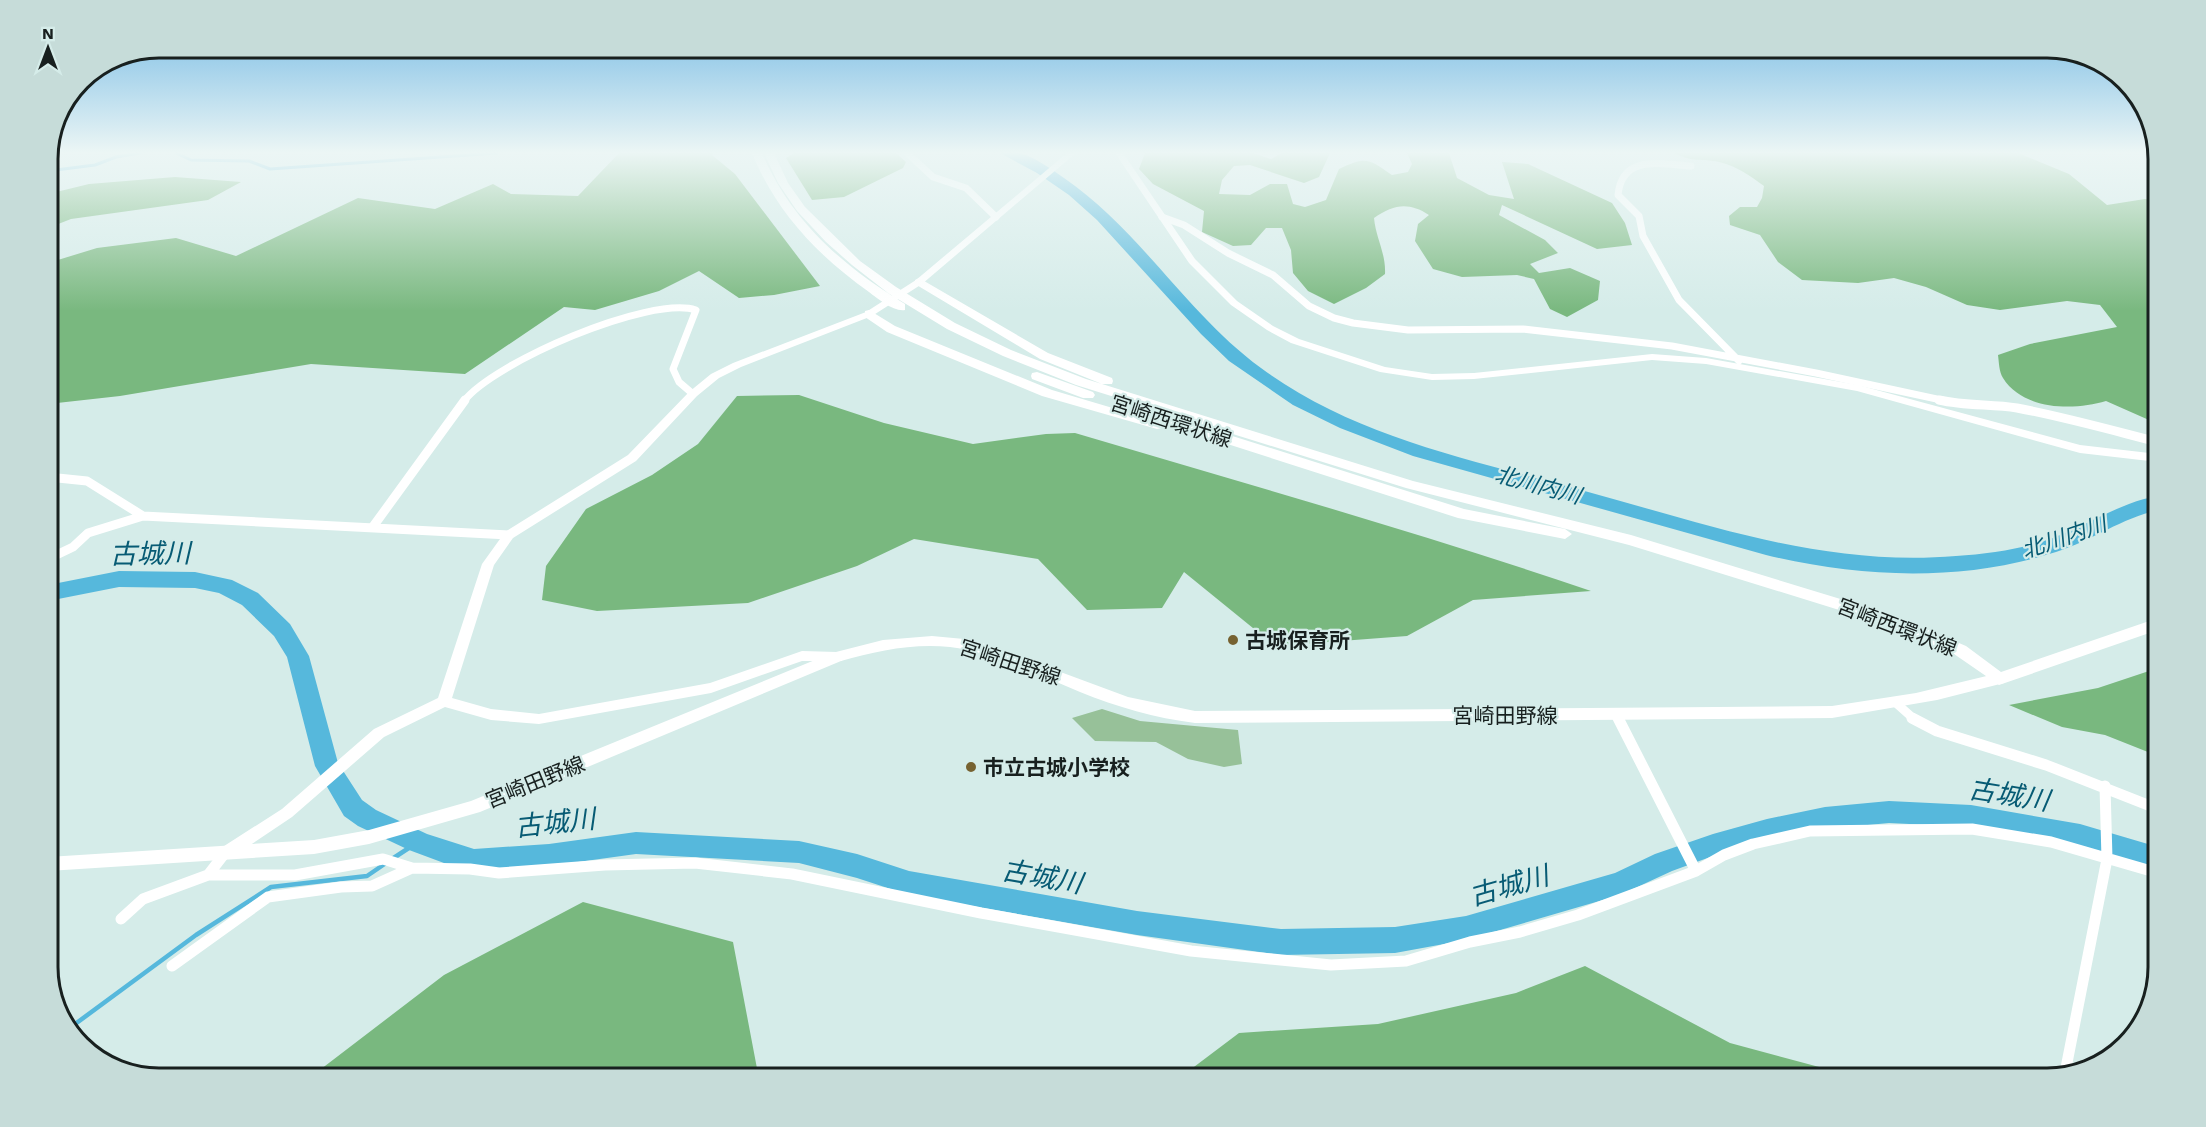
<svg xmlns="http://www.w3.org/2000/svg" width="2206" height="1127" viewBox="0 0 2206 1127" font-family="'Work Sans','Noto Sans JP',sans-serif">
  <rect width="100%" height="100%" fill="#d5ece9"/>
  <path fill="#97c199" d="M 1102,709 L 1140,721 L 1238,730 L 1242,764 L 1224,767 L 1188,759 L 1156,742 L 1095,741 L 1072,718 Z"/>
  <path fill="#79b87f" d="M 619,153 L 713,153 L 712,155 L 735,174 L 820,286 L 774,295 L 739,298 L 699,271 L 659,291 L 595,310 L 564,307 L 465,374 L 311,364 L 120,396 L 48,404 L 48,263 L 97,248 L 176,238 L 236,256 L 358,198 L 435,209 L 493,184 L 511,194 L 578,196 Z
    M 794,153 L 896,153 L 906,162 L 903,168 L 844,197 L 812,200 L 786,158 Z
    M 1145,153 L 1253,153 L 1271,159 L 1282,153 L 1330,153 L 1319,177 L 1304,183 L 1250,165 L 1234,166 L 1222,180 L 1219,194 L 1250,195 L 1270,184 L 1287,184 L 1293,204 L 1305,207 L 1326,200 L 1339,169 C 1367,156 1368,159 1392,175 L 1408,172 L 1412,164 L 1407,153 L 1449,153 L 1457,178 L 1489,195 L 1514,199 L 1502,162 L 1528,164 L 1612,203 L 1625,223 L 1632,245 L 1597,249 L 1502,205 L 1499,215 L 1545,240 L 1558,253 L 1530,264 L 1539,273 L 1570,268 L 1600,281 L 1598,300 L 1567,317 L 1550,309 L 1534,279 L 1517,275 L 1462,277 L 1433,269 L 1415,241 L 1418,224 L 1429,215 C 1409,202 1394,204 1374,218 C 1376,239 1386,253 1385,274 L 1366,288 L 1334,304 L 1308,291 L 1293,273 L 1291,250 L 1282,228 L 1266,228 L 1251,245 L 1233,246 L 1202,232 L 1204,211 L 1153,184 L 1139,169 Z
    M 1674,153 L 2018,153 L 2069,174 L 2107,205 L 2145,199 L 2158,201 L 2158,424 L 2106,401 C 2073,411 2023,410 2003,378 C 1999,372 1999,362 1998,355 L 2030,344 L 2117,327 L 2100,305 L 2067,301 L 2000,310 L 1967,305 L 1926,287 L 1894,278 L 1858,283 L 1802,280 L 1778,262 L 1760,235 L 1730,225 L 1729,216 L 1740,207 L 1757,207 L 1762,198 L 1764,186 C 1750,176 1737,166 1719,162 C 1701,158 1694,163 1674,153 Z
    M 175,177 L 241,182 L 208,200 L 71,219 L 48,228 L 48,194 L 89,184 Z
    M 799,395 L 884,423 L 973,444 L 1046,434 L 1075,433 C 1247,484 1421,533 1591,591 L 1473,600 L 1407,636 L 1275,646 L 1184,572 L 1162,608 L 1087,610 L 1038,559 L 914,539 L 857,566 L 748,603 L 597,611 L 542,600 L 546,566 L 586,509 L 652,475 L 698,444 L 737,396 Z
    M 2158,668 L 2158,756 L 2105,735 L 2062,727 L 2009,705 L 2098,688 Z
    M 583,902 L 733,942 L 759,1079 L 308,1079 L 444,975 Z
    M 1585,966 L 1730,1043 L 1864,1079 L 1178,1079 L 1239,1033 L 1378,1024 L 1516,993 Z"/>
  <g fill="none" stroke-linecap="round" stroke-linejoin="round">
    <path stroke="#56b8dc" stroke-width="3" d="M 176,153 L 191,160 L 249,161 L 270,169 L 497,153
      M 48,171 L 95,165 L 116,157 L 140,153"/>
    <path stroke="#56b8dc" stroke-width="4.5" d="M 392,859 L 418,842
      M 67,1030 L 196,935 L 271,887 L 367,876 L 386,863"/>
    <path fill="#56b8dc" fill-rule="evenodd" d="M 1000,153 C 1006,153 1014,152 1019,153 C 1035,157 1051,169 1064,178 C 1140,230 1187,314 1261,368 C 1354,437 1472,460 1581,490 C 1707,524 1823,567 1956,556 C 1985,554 2016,550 2044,541 C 2078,530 2109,509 2144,499 L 2158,496 L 2158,510 C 2122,518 2091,541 2056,552 C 1962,582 1861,578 1766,555 L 1413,456 L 1340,428 L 1293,405 L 1229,361 L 1201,334 L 1097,220 L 1069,195 L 1037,173 Z
      M 119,571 L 195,572 L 232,580 L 258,593 L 290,624 L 309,656 L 338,763 L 362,800 L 376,810 L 427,834 L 474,849 L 549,844 L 636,832 L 799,841 L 857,854 L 909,871 L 1137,911 L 1281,929 L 1395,927 L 1466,916 L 1615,873 L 1655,854 L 1713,834 L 1767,819 L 1825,807 L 1889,801 L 1971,805 L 2080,824 L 2158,847 L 2158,869 L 2080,846 L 1971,827 L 1889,823 L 1825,829 L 1767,841 L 1713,856 L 1672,871 L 1620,895 L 1466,940 L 1395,953 L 1281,955 L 1137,935 L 909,895 L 857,878 L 799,863 L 636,854 L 549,866 L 474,871 L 452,866 L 409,850 L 358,826 L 344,816 L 315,766 L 287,657 L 274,636 L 242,605 L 219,593 L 195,588 L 119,587 L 48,601 L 48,585 Z"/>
    <path stroke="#fff" stroke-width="7" d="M 907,153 L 933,177 L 966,188 L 996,217
      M 1691,166 C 1661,164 1622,154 1618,195 L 1639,216 L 1643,236 L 1679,300 L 1739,361
      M 1162,217 L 1184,225 L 1228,253 L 1273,275 L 1309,306 L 1334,318 L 1353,323 L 1408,330 L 1523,329 L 1672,346 L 1816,373 L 1946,401
      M 464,401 C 493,363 649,295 696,310 L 673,369 L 679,382 L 693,394"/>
    <path stroke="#fff" stroke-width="9" d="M 1939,400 C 1965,406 1991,404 2017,408 C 2065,417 2111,430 2158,442
      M 48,477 L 87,481 L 143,516
      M 372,528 L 465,400
      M 48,559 L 73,547 L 88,533 L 143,516 L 509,535
      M 1896,703 L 1914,719
      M 1617,715 L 1619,719"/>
    <path stroke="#fff" stroke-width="11" d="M 1618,718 L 1696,871
      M 1912,718 L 1937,731 L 2046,765 L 2158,809
      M 208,875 L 295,875 L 383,859 L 412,868 L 470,869 L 499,873 L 605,865 L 695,863 L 792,874 L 981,913 L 1191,951 L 1331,965 L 1406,961 L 1470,942 L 1520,932 L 1578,915 L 1696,871 L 1724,855 L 1753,844 L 1810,831 L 1972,829 L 2051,842 L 2158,873
      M 121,919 L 143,899 L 208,875 L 225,853
      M 172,966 L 268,897 L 341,887 L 372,886 L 412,868
      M 2065,1073 L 2107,859 L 2105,786"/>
    <path fill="#fff" fill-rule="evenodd" d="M 1067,153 L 1076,153 L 922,284 L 872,316 L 741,367 L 719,378 L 697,396 L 636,461 L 513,538 L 494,565 L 452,698 L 491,709 L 539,714 L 710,683 L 802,651 L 837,652 L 842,653 L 843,657 L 842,661 L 802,661 L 711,693 L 539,724 L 491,720 L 445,707 L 384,737 L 292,817 L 231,858 L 226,859 L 221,858 L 219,853 L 221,848 L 282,809 L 374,729 L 438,698 L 482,564 L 505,532 L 628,455 L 689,392 L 711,374 L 733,363 L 866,312 L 916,280 Z
      M 1115,153 L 1123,153 L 1195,259 L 1237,301 L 1273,326 L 1299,339 L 1385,367 L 1432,374 L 1474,373 L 1652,354 L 1706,358 L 1858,385 L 2080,445 L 2158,454 L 2158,462 L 2080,453 L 1857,391 L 1706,364 L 1652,360 L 1474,379 L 1432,380 L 1380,372 L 1291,343 L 1267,330 L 1231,305 L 1189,263 Z"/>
    <path fill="#fff" fill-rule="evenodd" d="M 932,636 L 964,639 L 985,644 L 1128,697 L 1195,711 L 1832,706 L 1916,693 L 1999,673 L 2004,675 L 2006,679 L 2004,683 L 1937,700 L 1832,718 L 1195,723 C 1155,718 1117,707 1080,692 C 1038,675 995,653 950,647 C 913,643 876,651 841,661 L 480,812 L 369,844 L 314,854 L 48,871 L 48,857 L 314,840 L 369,830 L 471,801 L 832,653 L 883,640 Z"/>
    <path fill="#fff" fill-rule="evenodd" d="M 752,153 L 762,153 C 791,221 843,266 905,304 L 905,310 C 894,312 878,299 869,292 C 817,255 776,212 752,153 Z
      M 764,153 L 774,153 L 788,183 L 805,207 L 860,261 L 896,287 L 955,323 L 1011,350 L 1086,379 L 1413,481 L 1631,535 L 1893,615 L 1966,646 L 2001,672 L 2158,618 L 2158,630 L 1999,685 L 1954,654 L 1881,623 L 1629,545 L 1406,488 L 1076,385 L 1003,356 L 947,329 L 888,293 L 852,265 L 826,242 L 797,211 L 778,183 Z
      M 919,278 L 1048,353 L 1112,378 L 1113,381 L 1112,384 L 1102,384 L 1040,359 L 915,284 L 915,280 Z
      M 869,310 L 895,326 L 1052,390 L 1143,417 L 1143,411 L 1153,411 L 1464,509 L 1565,529 L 1572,534 L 1565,539 L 1458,518 L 1162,423 L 1162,428 L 1157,429 L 1042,396 L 887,332 L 865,317 L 865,311 Z
      M 1037,372 L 1093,392 L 1095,395 L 1093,398 L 1083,398 L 1032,379 L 1031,376 L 1032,373 Z"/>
  </g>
  <linearGradient id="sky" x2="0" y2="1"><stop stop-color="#6db6e3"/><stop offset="0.49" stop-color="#ecf6f5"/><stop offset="1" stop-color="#ecf6f5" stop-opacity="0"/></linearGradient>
  <rect width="2206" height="311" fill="url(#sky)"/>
  <g fill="#766231" stroke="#d5ece9" stroke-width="2">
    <circle cx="1233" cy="640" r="6"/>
    <circle cx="971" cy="767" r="6"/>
  </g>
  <g text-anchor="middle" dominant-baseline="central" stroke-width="4.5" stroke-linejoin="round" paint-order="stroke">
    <g font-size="21" fill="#18201f" stroke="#d5ece9">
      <text transform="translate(1171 421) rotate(18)">宮崎西環状線</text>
      <text transform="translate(1897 627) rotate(21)">宮崎西環状線</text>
      <text transform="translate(1010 662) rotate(18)">宮崎田野線</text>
      <text x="1505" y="715">宮崎田野線</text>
      <text transform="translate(535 782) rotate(-22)">宮崎田野線</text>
    </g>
    <g font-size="21" font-weight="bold" fill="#18201f" stroke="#d5ece9" text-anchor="start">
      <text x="1245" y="640">古城保育所</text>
      <text x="983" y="767">市立古城小学校</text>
    </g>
    <g font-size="22" font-style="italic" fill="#075b74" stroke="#d5ece9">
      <text transform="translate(1538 485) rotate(15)">北川内川</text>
      <text transform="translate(2064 537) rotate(-19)">北川内川</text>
    </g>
    <g font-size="27" font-style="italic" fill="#075b74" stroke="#d5ece9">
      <text transform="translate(150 554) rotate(-1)">古城川</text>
      <text transform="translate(2009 795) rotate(9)">古城川</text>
      <text transform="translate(555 823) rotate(-6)">古城川</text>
      <text transform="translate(1042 877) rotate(10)">古城川</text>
      <text transform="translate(1509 886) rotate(-16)">古城川</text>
    </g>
  </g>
  <path d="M0 0H2206V1127H0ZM159 58H2047A101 101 0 0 1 2148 159V967A101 101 0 0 1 2047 1068H159A101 101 0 0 1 58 967V159A101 101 0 0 1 159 58Z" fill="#c6dcd9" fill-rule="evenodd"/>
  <path fill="none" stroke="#18201f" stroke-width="3" d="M159 58H2047A101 101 0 0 1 2148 159V967A101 101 0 0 1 2047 1068H159A101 101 0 0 1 58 967V159A101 101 0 0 1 159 58Z"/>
  <g transform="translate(48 48)" stroke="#d5ece9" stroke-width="4.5" paint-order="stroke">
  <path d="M0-4.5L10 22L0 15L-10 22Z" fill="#18201f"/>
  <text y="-9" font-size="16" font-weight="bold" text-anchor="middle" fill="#18201f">N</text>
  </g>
</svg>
